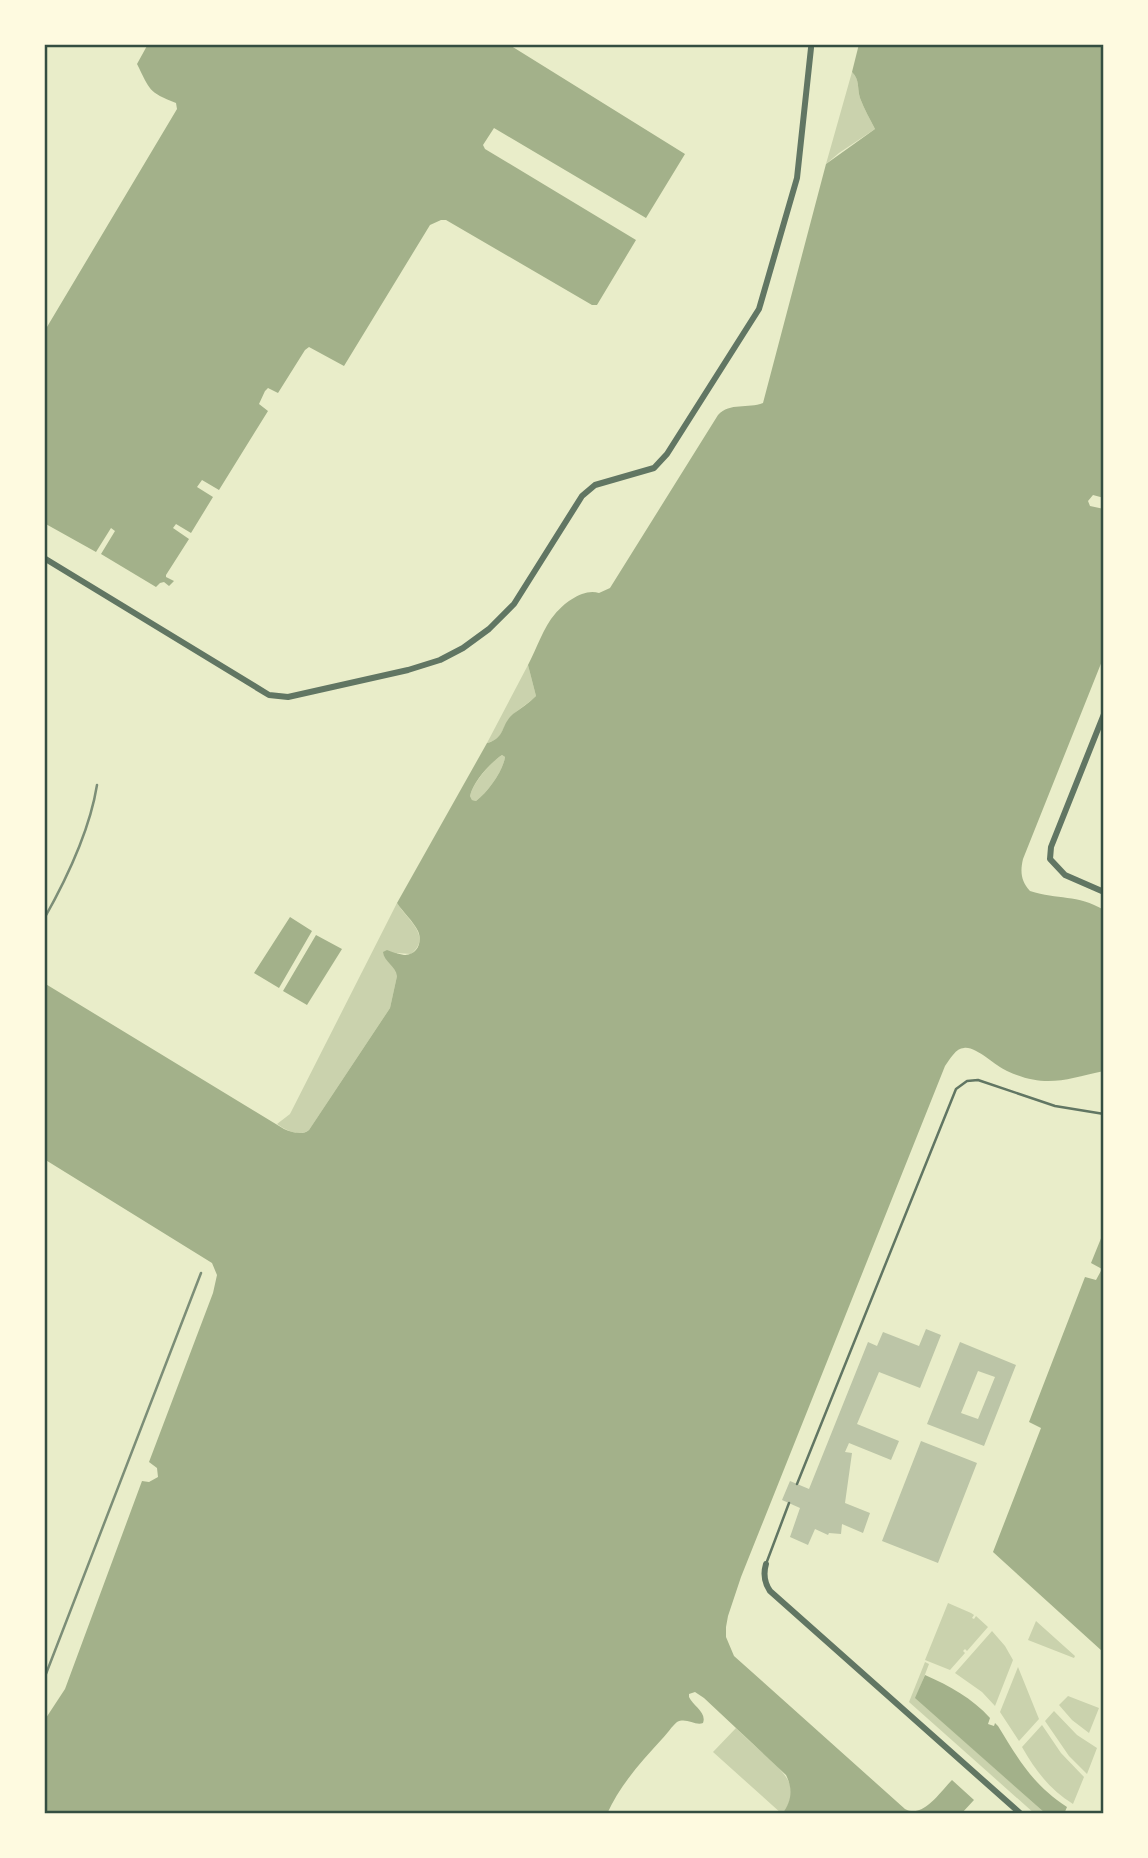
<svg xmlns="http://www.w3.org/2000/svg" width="1148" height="1858" viewBox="0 0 1148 1858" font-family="'Alegreya Sans',sans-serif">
  <rect width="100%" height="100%" fill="#e9edc9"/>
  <path fill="#cad2ad" d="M 852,72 C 860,80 857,88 860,98 C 864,109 870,119 875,129 L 839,153 L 826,164 Z
    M 528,665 L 536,696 C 528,704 516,710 509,719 C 500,730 505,738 487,743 Z
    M 502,755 L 505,757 C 503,771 488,792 476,801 L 472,800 L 470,796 C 472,784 491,762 502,755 Z
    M 397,903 C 407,920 433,936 411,954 L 397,953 L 397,976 L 390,1008 L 309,1130 C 299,1137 287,1131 277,1124 L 290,1114 Z
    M 948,1603 L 971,1613 L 974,1615 L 972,1618 L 974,1619 L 976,1616 L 988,1627 L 967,1651 L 965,1649 L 963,1651 L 965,1653 L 950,1670 L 925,1660 Z
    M 1036,1621 L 1075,1656 L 1074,1658 L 1028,1640 Z
    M 992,1631 L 1005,1646 L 1013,1660 L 995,1706 L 982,1692 L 955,1673 Z
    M 925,1662 L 929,1664 L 916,1698 L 1046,1814 L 1035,1814 L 909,1702 Z
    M 1018,1667 L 1039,1719 L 1019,1741 L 1000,1712 Z
    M 1068,1696 L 1099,1708 L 1089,1733 L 1072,1720 L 1059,1705 Z
    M 1054,1711 L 1077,1735 L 1097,1748 L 1087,1774 L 1069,1756 L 1045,1721 Z
    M 1042,1725 L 1061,1753 L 1084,1777 L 1073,1804 C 1050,1790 1035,1770 1022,1747 Z
    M 736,1728 C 745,1737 755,1746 764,1754 C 784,1773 803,1787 782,1814 L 713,1752 Z"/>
  <path fill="#a3b18a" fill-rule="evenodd" d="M 148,44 L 508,44 L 685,154 L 646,218 L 494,128 L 483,145 L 485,149 L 636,240 L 597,305 L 592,305 L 446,220 L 441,220 L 430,225 L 344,366 L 309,347 L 305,350 L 278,393 L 268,388 L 265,391 L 259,404 L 268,411 L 219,490 L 202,480 L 197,487 L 213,497 L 191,533 L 176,524 L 173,528 L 189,539 L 166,575 L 166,577 L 174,581 L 169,586 L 164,582 L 160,583 L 156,587 L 101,554 L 115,531 L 111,528 L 96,552 L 44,523 L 44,332 L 177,109 L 176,103 C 148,92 150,90 137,64 Z
    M 859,44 L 1104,44 L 1104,498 L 1093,495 L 1088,501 L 1090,506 L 1104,509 L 1104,656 L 1023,859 C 1020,872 1021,881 1030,891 C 1058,900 1077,894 1104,910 L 1104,1071 C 1066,1079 1046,1089 1007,1071 C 995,1066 976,1046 964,1048 C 956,1048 950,1059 945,1066 L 741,1577 L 728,1616 L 726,1627 L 726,1637 L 734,1656 L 905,1809 C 923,1819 940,1792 952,1780 L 974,1800 L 961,1814 L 782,1814 C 792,1801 793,1789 786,1775 L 704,1698 L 695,1692 L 689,1694 L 689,1697 C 693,1706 707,1712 703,1723 C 695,1726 686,1717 677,1722 C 672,1726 667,1734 662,1739 C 641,1762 620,1785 607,1814 L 44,1814 L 44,1721 L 65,1689 L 142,1481 L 149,1482 L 158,1477 L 157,1468 L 149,1462 L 213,1293 L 217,1275 L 212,1263 L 44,1159 L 44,1146 L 46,1142 L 44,1141 L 44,983 L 284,1129 C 291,1132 302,1136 309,1130 L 390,1008 L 397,976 C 396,966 384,962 383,952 L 387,950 C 392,952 398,954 404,955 C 417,956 423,942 418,931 C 413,921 403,912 397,903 L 487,743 C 506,738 500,725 513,714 C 521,708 529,703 536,696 L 528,665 C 536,650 544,626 555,614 C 565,602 584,588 599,593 L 610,588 L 718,415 C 730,402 748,409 763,403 L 826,164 L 875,129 C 870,119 864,109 860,98 C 857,88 860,80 852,72 ZM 502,755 L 505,757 C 503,771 488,792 476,801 L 472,800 L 470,796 C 473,782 490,763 502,755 Z
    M 290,917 L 312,931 L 279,988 L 254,973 Z
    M 316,935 L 342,949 L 307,1005 L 283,991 Z
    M 1104,1231 L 1104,1648 L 1102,1651 L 993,1552 L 1041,1428 L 1029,1422 L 1085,1277 L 1096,1280 L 1102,1269 L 1091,1263 Z
    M 925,1675 C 950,1686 972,1698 990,1718 L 988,1724 L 994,1726 L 995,1723 L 998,1726 C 1019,1760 1032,1784 1067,1807 L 1064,1814 L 1046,1814 L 915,1698 Z"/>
  <path fill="#bcc5a7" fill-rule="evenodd" d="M 926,1329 L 941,1335 L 920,1388 L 879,1372 L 857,1424 L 899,1441 L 891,1460 L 849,1443 L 845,1452 L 852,1453 L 845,1503 L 870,1513 L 863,1533 L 842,1524 L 841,1534 L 829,1533 L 828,1535 L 815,1529 L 808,1545 L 790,1537 L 800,1508 L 782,1500 L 790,1481 L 809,1489 L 868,1342 L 877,1346 L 883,1332 L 919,1346 Z
    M 960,1342 L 1016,1365 L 984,1446 L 927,1424 ZM 978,1371 L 995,1377 L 978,1419 L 961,1413 Z
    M 921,1441 L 977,1463 L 938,1563 L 882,1541 Z"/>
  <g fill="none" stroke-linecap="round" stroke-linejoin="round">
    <path stroke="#617663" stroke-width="2.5" d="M 797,1484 L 956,1089 L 967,1081 L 978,1080 L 1055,1106 L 1104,1114
      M 766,1564 L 789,1503"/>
    <path stroke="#617663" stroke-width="6" d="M 44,558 L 269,695 L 288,697 L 408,670 L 440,660 L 463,648 L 489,629 L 514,604 L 582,496 L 595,485 L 654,468 L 667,454 L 759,309 L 797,178 L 811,48
      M 1104,714 L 1051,847 L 1050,859 L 1065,875 L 1104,892
      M 766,1564 C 763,1574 764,1582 770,1591 L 1021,1814"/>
    <path stroke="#7c8e77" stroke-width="2.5" d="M 44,919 C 66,880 90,829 97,785
      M 44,1679 L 201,1273"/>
  </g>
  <rect width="1148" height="1858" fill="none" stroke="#fefae0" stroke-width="91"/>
  <rect x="46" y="46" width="1056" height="1766" fill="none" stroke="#344e41" stroke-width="2.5"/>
</svg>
